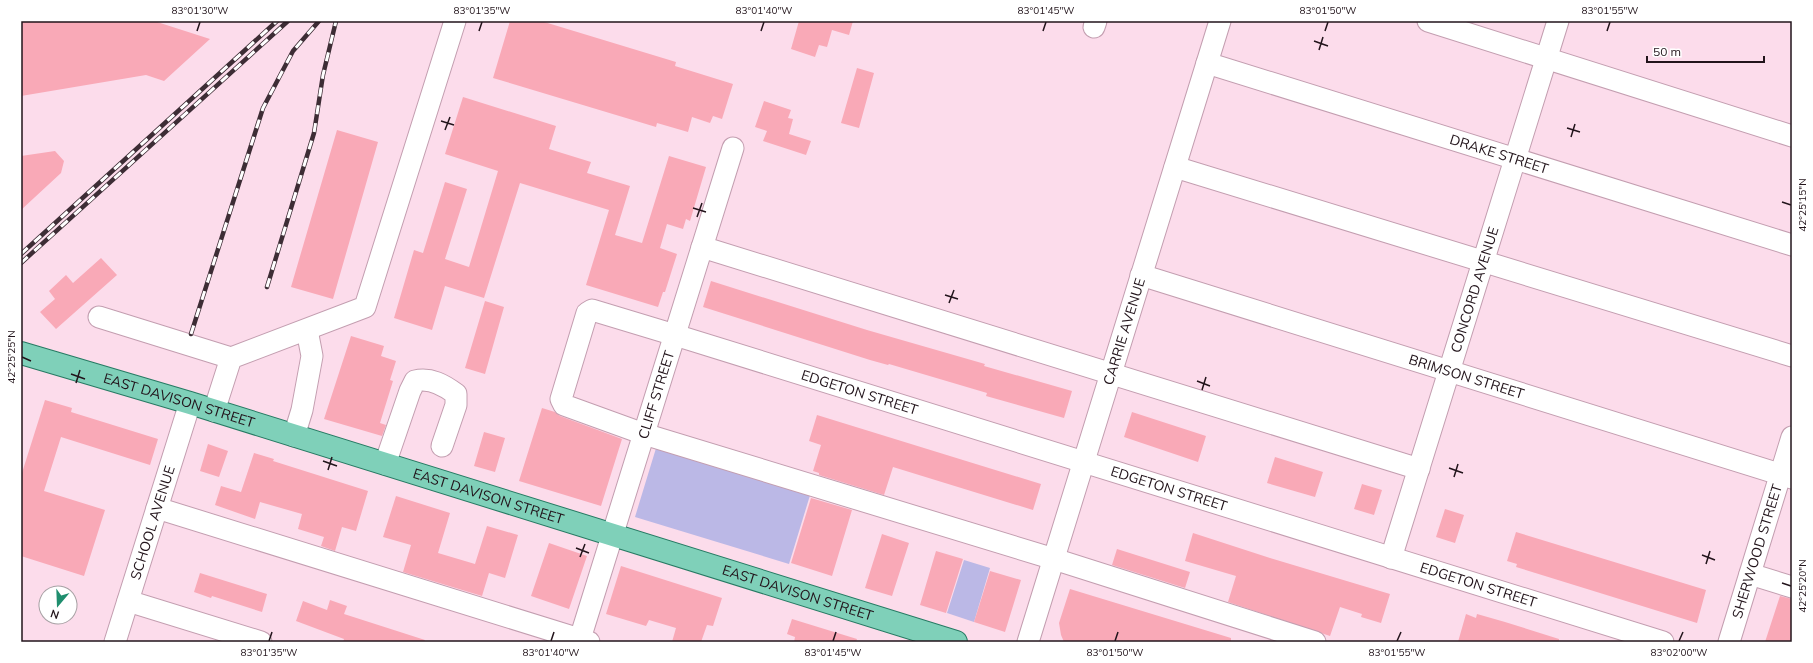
<svg xmlns="http://www.w3.org/2000/svg" width="1813" height="663" viewBox="0 0 1813 663" font-family="Mulish,sans-serif">
  <rect width="100%" height="100%" fill="#fcdceb"/>
  <path fill="#bbb8e6" d="M 657,445 L 811,492 L 789,564 L 635,517 Z
    M 964,560 L 990,568 L 974,622 L 947,613 Z"/>
  <path fill="#f9a9b7" d="M 21,21 L 154,21 L 210,39 L 164,81 L 146,75 L 21,96 Z
    M 510,21 L 541,21 L 676,62 L 675,66 L 733,84 L 722,119 L 713,116 L 710,123 L 692,117 L 688,132 L 657,123 L 656,127 L 493,78 Z
    M 799,21 L 853,21 L 849,35 L 832,30 L 827,47 L 819,45 L 815,57 L 791,49 Z
    M 857,68 L 874,73 L 859,128 L 841,123 Z
    M 463,97 L 556,126 L 549,149 L 591,162 L 587,173 L 630,186 L 615,235 L 642,243 L 669,156 L 706,167 L 690,221 L 686,219 L 683,229 L 667,224 L 660,248 L 677,254 L 665,292 L 663,292 L 658,307 L 586,285 L 609,210 L 520,183 L 484,298 L 445,286 L 432,330 L 394,318 L 414,250 L 423,253 L 445,182 L 467,189 L 445,259 L 469,267 L 498,171 L 445,154 Z
    M 764,101 L 791,110 L 788,118 L 793,119 L 789,134 L 811,141 L 806,155 L 763,141 L 767,131 L 755,127 Z
    M 337,130 L 378,142 L 333,299 L 291,287 Z
    M 55,151 L 64,161 L 61,173 L 21,210 L 21,156 Z
    M 101,258 L 117,275 L 56,329 L 40,312 L 55,299 L 49,291 L 66,275 L 73,283 Z
    M 711,281 L 867,330 L 985,364 L 984,366 L 1072,391 L 1064,418 L 986,396 L 987,393 L 889,364 L 888,365 L 870,360 L 703,307 Z
    M 485,301 L 504,307 L 485,374 L 465,368 Z
    M 351,336 L 384,346 L 381,356 L 396,361 L 390,380 L 393,381 L 380,423 L 386,425 L 382,436 L 324,419 Z
    M 45,400 L 72,408 L 71,412 L 158,439 L 150,465 L 61,437 L 44,491 L 105,510 L 84,576 L 21,556 L 21,476 Z
    M 542,408 L 555,412 L 560,416 L 622,439 L 601,506 L 519,481 Z
    M 1132,412 L 1206,436 L 1198,462 L 1124,437 Z
    M 817,415 L 1041,484 L 1033,510 L 893,467 L 884,495 L 819,475 L 819,473 L 813,471 L 821,445 L 809,441 Z
    M 484,432 L 505,438 L 495,472 L 474,466 Z
    M 208,444 L 228,451 L 219,477 L 200,471 Z
    M 254,453 L 274,459 L 273,461 L 368,491 L 356,531 L 342,527 L 335,551 L 321,546 L 324,537 L 298,529 L 302,514 L 260,502 L 255,519 L 215,505 L 221,486 L 241,492 Z
    M 1275,457 L 1323,472 L 1315,497 L 1267,483 Z
    M 1362,484 L 1382,490 L 1374,515 L 1354,509 Z
    M 396,496 L 450,513 L 438,553 L 475,564 L 487,526 L 518,535 L 505,578 L 489,573 L 482,596 L 403,572 L 411,545 L 383,537 Z
    M 811,498 L 852,510 L 832,576 L 791,563 Z
    M 1445,509 L 1464,515 L 1455,543 L 1436,537 Z
    M 1516,532 L 1706,590 L 1697,623 L 1516,567 L 1517,564 L 1507,561 Z
    M 1193,533 L 1270,558 L 1390,594 L 1381,623 L 1361,617 L 1362,614 L 1340,607 L 1330,636 L 1228,602 L 1236,576 L 1185,561 Z
    M 882,534 L 909,543 L 892,596 L 865,588 Z
    M 549,543 L 587,556 L 569,609 L 531,596 Z
    M 1117,549 L 1190,572 L 1185,588 L 1112,565 Z
    M 936,551 L 963,559 L 946,613 L 920,605 Z
    M 621,566 L 722,598 L 713,626 L 707,625 L 701,642 L 672,642 L 676,628 L 649,620 L 646,626 L 606,614 Z
    M 990,571 L 1021,580 L 1005,632 L 974,622 Z
    M 200,573 L 267,594 L 262,612 L 212,596 L 211,598 L 194,592 Z
    M 1070,589 L 1231,638 L 1231,642 L 1064,642 L 1061,635 L 1059,623 Z
    M 1780,596 L 1792,599 L 1792,642 L 1765,642 Z
    M 330,600 L 347,606 L 344,614 L 425,640 L 424,642 L 343,642 L 344,639 L 296,621 L 303,601 L 327,610 Z
    M 1466,614 L 1476,618 L 1477,614 L 1505,622 L 1559,639 L 1559,642 L 1458,642 Z
    M 792,619 L 857,639 L 856,642 L 794,642 L 795,637 L 787,634 Z"/>
  <g fill="none" stroke-linecap="round" stroke-linejoin="round">
    <defs>
      <g id="minor">
        <path d="M 1428,21 L 1792,136"/>
        <path d="M 1094,27 L 1096,21"/>
        <path id="s1" d="M 1207,63 L 1792,245"/>
        <path d="M 1175,167 L 1792,356"/>
        <path d="M 702,247 L 1419,469"/>
        <path id="s2" d="M 1141,275 L 1792,478"/>
        <path d="M 99,317 L 231,358"/>
        <path d="M 214,411 L 231,358 L 365,307 L 455,21"/>
        <path d="M 294,436 L 302,410 L 312,356 L 307,330"/>
        <path d="M 385,464 L 410,391 L 415,381 C 430,377 444,385 456,394 L 456,405 L 442,446"/>
        <path d="M 157,508 L 589,642"/>
        <path id="s3" d="M 1391,558 L 1558,21"/>
        <path d="M 1750,574 L 1792,587"/>
        <path d="M 128,601 L 261,642"/>
        <path id="s4" d="M 115,642 L 190,403"/>
        <path id="s5" d="M 579,642 L 733,148"/>
        <path id="s6" d="M 1028,642 L 1220,21"/>
        <path id="s7" d="M 1315,642 L 1054,559 L 644,434 L 564,405 L 561,399 L 587,313 L 592,310 L 688,339 L 1663,642"/>
        <path id="s8" d="M 1729,642 L 1792,437"/>
      </g>
      <g id="major">
        <path id="s9" d="M 21,353 L 190,403 L 956,642"/>
      </g>
    </defs>
    <use href="#minor" stroke="#c39eb0" stroke-width="23"/>
    <use href="#major" stroke="#277a63" stroke-width="24"/>
    <use href="#minor" stroke="#fff" stroke-width="21"/>
    <use href="#major" stroke="#7fd0b9" stroke-width="22"/>
    <defs>
      <path id="rail" d="M 21,254 L 277,21
        M 21,263 L 288,21
        M 267,287 L 314,133 L 323,75 L 336,21
        M 191,334 L 263,108 L 293,51 L 319,21"/>
    </defs>
    <use href="#rail" stroke="#3d2d35" stroke-width="4.5"/>
    <use href="#rail" stroke="#fff" stroke-width="3" stroke-dasharray="9" stroke-linecap="butt"/>
  </g>
  <path fill="none" stroke="#22141b" stroke-width="1.5" d="M 197,31 L 200,22M 479,31 L 482,22M 761,31 L 764,22M 1043,31 L 1046,22M 1325,31 L 1328,22M 1607,31 L 1610,22M 1314,41 L 1328,46M 1319,50 L 1323,37M 441,121 L 454,125M 1567,128 L 1580,132M 445,130 L 450,117M 1571,137 L 1575,124M 1782,202 L 1791,205M 693,208 L 706,212M 697,217 L 702,203M 945,295 L 958,299M 949,303 L 954,290M 22,357 L 31,361M 71,374 L 85,379M 1197,381 L 1210,386M 76,383 L 80,370M 1202,390 L 1206,377M 323,461 L 337,466M 1449,468 L 1463,473M 328,470 L 332,457M 1454,477 L 1458,464M 576,548 L 589,553M 1702,555 L 1715,560M 580,557 L 585,544M 1706,564 L 1710,551M 1782,583 L 1791,586M 269,641 L 272,632M 551,641 L 554,632M 833,641 L 836,632M 1115,641 L 1118,632M 1397,641 L 1401,632M 1679,641 L 1683,632"/>
  <g text-anchor="middle" dominant-baseline="central" stroke-width="4" stroke-linejoin="round" paint-order="stroke">
    <g font-size="14" fill="#22141b" stroke="#fff">
      <text stroke="none"><textPath href="#s1" startOffset="306">DRAKE STREET</textPath></text>
      <text stroke="none"><textPath href="#s3" startOffset="281">CONCORD AVENUE</textPath></text>
      <text stroke="none"><textPath href="#s6" startOffset="325">CARRIE AVENUE</textPath></text>
      <text stroke="none"><textPath href="#s2" startOffset="341">BRIMSON STREET</textPath></text>
      <text stroke="none"><textPath href="#s7" startOffset="1170">EDGETON STREET</textPath></text>
      <text stroke="none"><textPath href="#s5" startOffset="259">CLIFF STREET</textPath></text>
      <text stroke="none"><textPath href="#s9" startOffset="165">EAST DAVISON STREET</textPath></text>
      <text stroke="none"><textPath href="#s7" startOffset="1494">EDGETON STREET</textPath></text>
      <text stroke="none"><textPath href="#s9" startOffset="489">EAST DAVISON STREET</textPath></text>
      <text stroke="none"><textPath href="#s4" startOffset="125">SCHOOL AVENUE</textPath></text>
      <text stroke="none"><textPath href="#s8" startOffset="95">SHERWOOD STREET</textPath></text>
      <text stroke="none"><textPath href="#s7" startOffset="1818">EDGETON STREET</textPath></text>
      <text stroke="none"><textPath href="#s9" startOffset="813">EAST DAVISON STREET</textPath></text>
    </g>
  </g>
  <rect width="1813" height="663" fill="none" stroke="#ffffff" stroke-width="44"/>
  <g transform="translate(58 605) rotate(199)"><circle r="19" fill="#ffffff" stroke="#a7a1a4"/>
  <path d="M0-3L7 15L0 10L-7 15Z" fill="#1f8e6e"/>
  <text y="-6" font-size="11" font-weight="bold" text-anchor="middle" fill="#22141b">N</text>
  </g>
  <path d="M1647 56v6h117v-6" fill="none" stroke="#22141b" stroke-width="2"/>
  <text x="1653" y="56" font-size="12" fill="#22141b" stroke="#ffffff" stroke-width="3" paint-order="stroke">50 m</text>
  <rect x="22" y="22" width="1769" height="619" fill="none" stroke="#22141b" stroke-width="1.5"/>
  <g font-size="10" text-anchor="middle" fill="#22141b">
    <text x="200" y="14">83°01'30"W</text>
    <text x="482" y="14">83°01'35"W</text>
    <text x="764" y="14">83°01'40"W</text>
    <text x="1046" y="14">83°01'45"W</text>
    <text x="1328" y="14">83°01'50"W</text>
    <text x="1610" y="14">83°01'55"W</text>
    <text transform="translate(1802 205) rotate(-90)" y="4">42°25'15"N</text>
    <text transform="translate(11 357) rotate(-90)" y="4">42°25'25"N</text>
    <text transform="translate(1802 586) rotate(-90)" y="4">42°25'20"N</text>
    <text x="269" y="656">83°01'35"W</text>
    <text x="551" y="656">83°01'40"W</text>
    <text x="833" y="656">83°01'45"W</text>
    <text x="1115" y="656">83°01'50"W</text>
    <text x="1397" y="656">83°01'55"W</text>
    <text x="1679" y="656">83°02'00"W</text>
  </g>
</svg>
